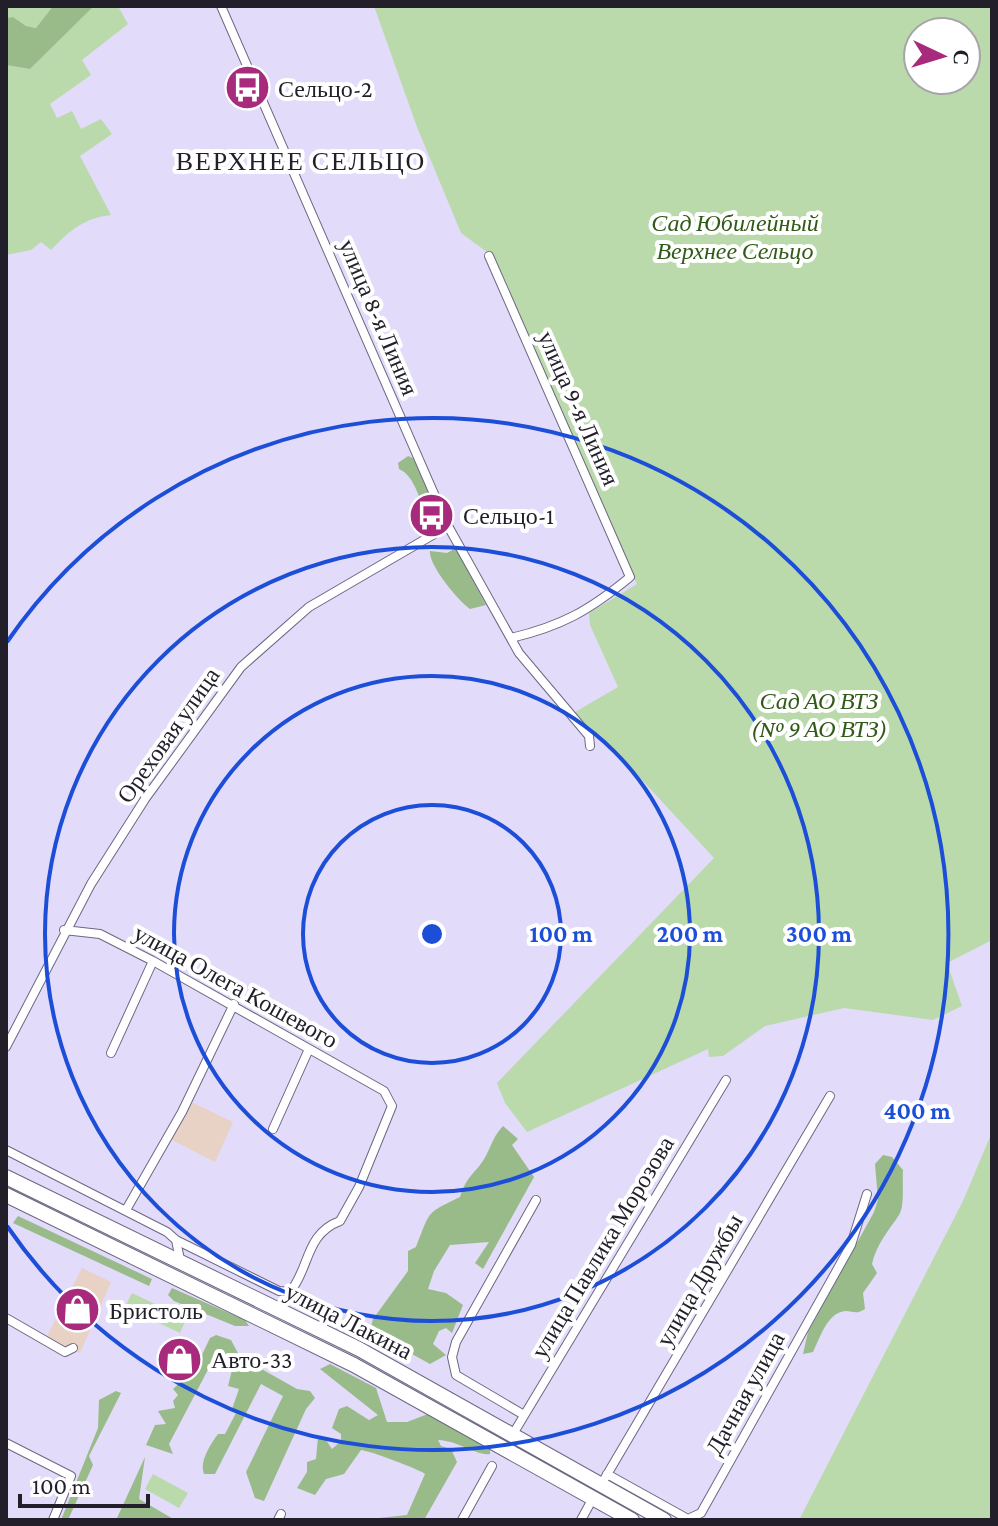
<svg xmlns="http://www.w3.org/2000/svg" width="998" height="1526" viewBox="0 0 998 1526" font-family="'Crimson Pro',serif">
  <rect width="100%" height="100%" fill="#e2dbfa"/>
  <path fill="#e8d1c5" d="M 189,1101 L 233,1122 L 215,1162 L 170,1139 Z
    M 82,1268 L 111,1282 L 80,1353 L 46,1338 Z"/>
  <path fill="#badaac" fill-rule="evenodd" d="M 6,6 L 53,6 L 36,28 L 26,26 L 13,17 L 6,18 Z
    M 94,6 L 118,6 L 128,24 L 82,60 L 91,75 L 50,104 L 57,118 L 72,111 L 81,129 L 101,119 L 112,134 L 80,156 L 111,215 C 84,218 69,231 51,250 L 41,242 L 31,250 L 6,255 L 6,65 L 30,69 Z
    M 374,6 L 992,6 L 992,940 L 947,963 L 962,1006 L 933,1020 L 844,1008 L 765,1026 L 723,1056 L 709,1057 L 708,1049 L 527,1132 L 505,1103 L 497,1083 L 714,858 L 608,743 L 570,715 L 618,687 L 590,625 L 589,613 L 637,584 L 491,255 L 461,233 L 417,127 ZM 918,32 L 966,32 L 966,80 L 918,80 Z
    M 992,1132 L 992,1520 L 799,1520 L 963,1201 Z
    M 132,1293 L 186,1319 L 180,1333 L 125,1307 Z
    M 153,1474 L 188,1493 L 179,1508 L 145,1489 Z"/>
  <path fill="#99bb8a" d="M 53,6 L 94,6 L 30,69 L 6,65 L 6,18 L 13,17 L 26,26 L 36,28 Z
    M 408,456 L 413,458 L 437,506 L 432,505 L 427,526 C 423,508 416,476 399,469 L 398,463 Z
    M 456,548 L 486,605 L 470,609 C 457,600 428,564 430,551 L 447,553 Z
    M 503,1126 L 518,1139 L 512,1145 L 534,1177 L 483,1269 L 475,1263 L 489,1242 L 450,1245 L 434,1271 L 428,1289 L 446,1293 L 463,1305 L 452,1333 L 446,1328 L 439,1331 L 433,1344 L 446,1355 L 430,1364 L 370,1331 L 373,1319 L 408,1271 L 408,1251 L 416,1247 C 431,1210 425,1214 460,1197 C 465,1181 470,1177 480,1165 C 490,1153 491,1138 503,1126 Z
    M 883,1155 L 892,1157 L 903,1170 C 902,1182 905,1205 899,1215 C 889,1230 876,1245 872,1264 L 877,1273 L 863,1293 L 865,1309 C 856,1315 854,1311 845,1311 C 827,1313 820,1338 813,1352 L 803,1354 L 808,1332 L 874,1212 L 878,1200 L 875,1164 Z
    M 18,1216 L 152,1279 L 149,1286 L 13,1223 Z
    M 172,1288 L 245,1320 L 249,1326 L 235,1326 L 174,1301 L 168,1295 Z
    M 216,1335 L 231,1340 L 240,1357 L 297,1389 L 310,1391 L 315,1398 L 306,1409 L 264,1501 L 255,1498 L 246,1472 L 283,1396 L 261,1384 L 215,1474 L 204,1474 C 199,1462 210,1445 218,1434 L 225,1434 L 236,1413 L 232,1409 L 239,1389 L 228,1386 L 232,1370 L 213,1360 L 169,1444 L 173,1454 L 146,1445 L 155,1425 L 166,1424 L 158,1411 L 175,1408 L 173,1401 L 178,1395 L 173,1389 L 184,1379 L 190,1380 L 210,1338 Z
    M 330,1364 L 376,1388 L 387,1422 L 407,1422 L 433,1412 L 490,1447 L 490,1454 C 476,1456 460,1441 438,1440 L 441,1446 L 451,1449 L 457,1462 L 424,1520 L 361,1520 L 407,1515 L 425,1474 C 421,1470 371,1451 361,1450 L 344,1474 L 326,1479 L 315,1495 L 297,1488 L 307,1472 L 307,1462 L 316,1459 L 318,1437 L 326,1440 L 332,1449 L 341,1441 L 341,1434 L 332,1428 L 339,1409 L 347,1406 L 369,1420 L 378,1415 L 320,1369 Z
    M 116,1391 L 121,1393 L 89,1456 L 93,1465 L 68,1520 L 61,1520 L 98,1428 L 99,1400 Z
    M 145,1457 L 139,1499 L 175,1520 L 117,1518 Z"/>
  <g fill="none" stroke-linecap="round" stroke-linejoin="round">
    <defs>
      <path id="street" d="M 221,6 L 448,526 L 519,653 L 589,736 L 590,746
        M 489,256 L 630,577 C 590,610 562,626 511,638
        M 64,930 L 100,934 L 153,961 L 384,1091 L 392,1106 L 359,1187 L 340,1221 C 305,1234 310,1268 290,1292 L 279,1291 L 176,1240
        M 6,1047 L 91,884 L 145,799 L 241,667 L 309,607 L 448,526
        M 111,1053 L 153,961
        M 273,1129 L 309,1049
        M 6,1150 L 167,1232 L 176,1240 L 180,1260
        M 126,1210 L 182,1112 L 234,1004
        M 6,1318 L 65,1352 L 73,1348
        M 524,1415 L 456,1375 L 452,1357 L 456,1342 L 536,1200
        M 513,1434 L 726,1080
        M 6,1443 L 71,1476 L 53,1520
        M 607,1474 L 688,1519 L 701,1513 L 851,1245 L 867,1194
        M 605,1478 L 830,1096
        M 278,1520 L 281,1514
        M 462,1520 L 492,1466
        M 581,1520 L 593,1498"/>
      <path id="highway" d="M 6,1177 L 359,1349 L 664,1520
        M 6,1195 L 354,1365 L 632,1520"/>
    </defs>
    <use href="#street" stroke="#6d6782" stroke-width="10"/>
    <use href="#highway" stroke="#6d6782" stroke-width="16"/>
    <use href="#street" stroke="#fff" stroke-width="8"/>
    <use href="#highway" stroke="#fff" stroke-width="14"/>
  </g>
  <g fill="none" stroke="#1d4ed8" stroke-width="4">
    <circle cx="432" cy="934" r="129"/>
    <circle cx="432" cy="934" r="258"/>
    <circle cx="432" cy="934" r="387"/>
    <path d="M7 642A516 516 0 1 1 7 1226"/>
  </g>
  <defs>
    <symbol id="bus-disc" viewBox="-11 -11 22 22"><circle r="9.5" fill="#a82a7c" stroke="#fff"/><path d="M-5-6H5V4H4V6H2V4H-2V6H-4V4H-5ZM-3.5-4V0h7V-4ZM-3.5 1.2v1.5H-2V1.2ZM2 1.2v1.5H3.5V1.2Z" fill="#fff"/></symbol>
    <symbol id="shop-disc" viewBox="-11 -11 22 22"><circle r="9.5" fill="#a82a7c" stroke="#fff"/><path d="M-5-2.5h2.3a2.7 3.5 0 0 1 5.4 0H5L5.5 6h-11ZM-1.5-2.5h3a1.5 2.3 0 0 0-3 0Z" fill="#fff"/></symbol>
  </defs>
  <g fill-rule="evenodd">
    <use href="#bus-disc" x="222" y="62" width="51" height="51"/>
    <use href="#bus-disc" x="406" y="490" width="51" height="51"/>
    <use href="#shop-disc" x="52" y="1284" width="51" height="51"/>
    <use href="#shop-disc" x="154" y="1334" width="51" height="51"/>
  </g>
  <g text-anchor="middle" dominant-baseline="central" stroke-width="8" stroke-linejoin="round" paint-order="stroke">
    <g font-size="24" fill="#221f2a" stroke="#fff" text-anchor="start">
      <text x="278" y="88">Сельцо-2</text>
      <text x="463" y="515">Сельцо-1</text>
      <text x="109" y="1310">Бристоль</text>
      <text x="211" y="1359">Авто-33</text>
    </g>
    <g font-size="24" font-style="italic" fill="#305a17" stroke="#fff">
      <text x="735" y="222">Сад Юбилейный<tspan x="735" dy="28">Верхнее Сельцо</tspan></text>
      <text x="819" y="700">Сад АО ВТЗ<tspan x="819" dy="28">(№ 9 АО ВТЗ)</tspan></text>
    </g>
    <g font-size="24" fill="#221f2a" stroke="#fff">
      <text transform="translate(379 317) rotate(67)">улица 8-я Линия</text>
      <text transform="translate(579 408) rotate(66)">улица 9-я Линия</text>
      <text transform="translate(168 735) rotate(-55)">Ореховая улица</text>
      <text transform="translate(236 986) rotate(29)">улица Олега Кошевого</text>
      <text transform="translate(602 1247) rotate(-59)">улица Павлика Морозова</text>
      <text transform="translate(699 1280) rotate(-60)">улица Дружбы</text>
      <text transform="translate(349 1321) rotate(27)">улица Лакина</text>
      <text transform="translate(745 1393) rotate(-61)">Дачная улица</text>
    </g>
    <g font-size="26" letter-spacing="2" fill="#221f2a" stroke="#fff">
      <text x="301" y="161">ВЕРХНЕЕ СЕЛЬЦО</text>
    </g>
  </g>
  <circle cx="432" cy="934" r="12" fill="#1d4ed8" stroke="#fff" stroke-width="4"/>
  <g font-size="24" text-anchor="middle" font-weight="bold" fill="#1d4ed8" stroke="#fff" stroke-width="8" stroke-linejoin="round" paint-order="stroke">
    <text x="561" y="942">100 m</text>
    <text x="690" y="942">200 m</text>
    <text x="819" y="942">300 m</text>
    <text x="917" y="1119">400 m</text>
  </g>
  <rect width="998" height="1526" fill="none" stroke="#221f2a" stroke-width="16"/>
  <g transform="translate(942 56) rotate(94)"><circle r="38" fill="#ffffff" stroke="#a7a5aa" stroke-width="2"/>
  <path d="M0-6L14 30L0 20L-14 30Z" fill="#a82a7c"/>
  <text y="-12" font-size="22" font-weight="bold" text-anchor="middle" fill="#221f2a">С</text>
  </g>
  <path d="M20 1494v12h128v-12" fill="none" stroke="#221f2a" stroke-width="4"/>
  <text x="32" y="1494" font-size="24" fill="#221f2a" stroke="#ffffff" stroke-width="6" paint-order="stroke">100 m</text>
</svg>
